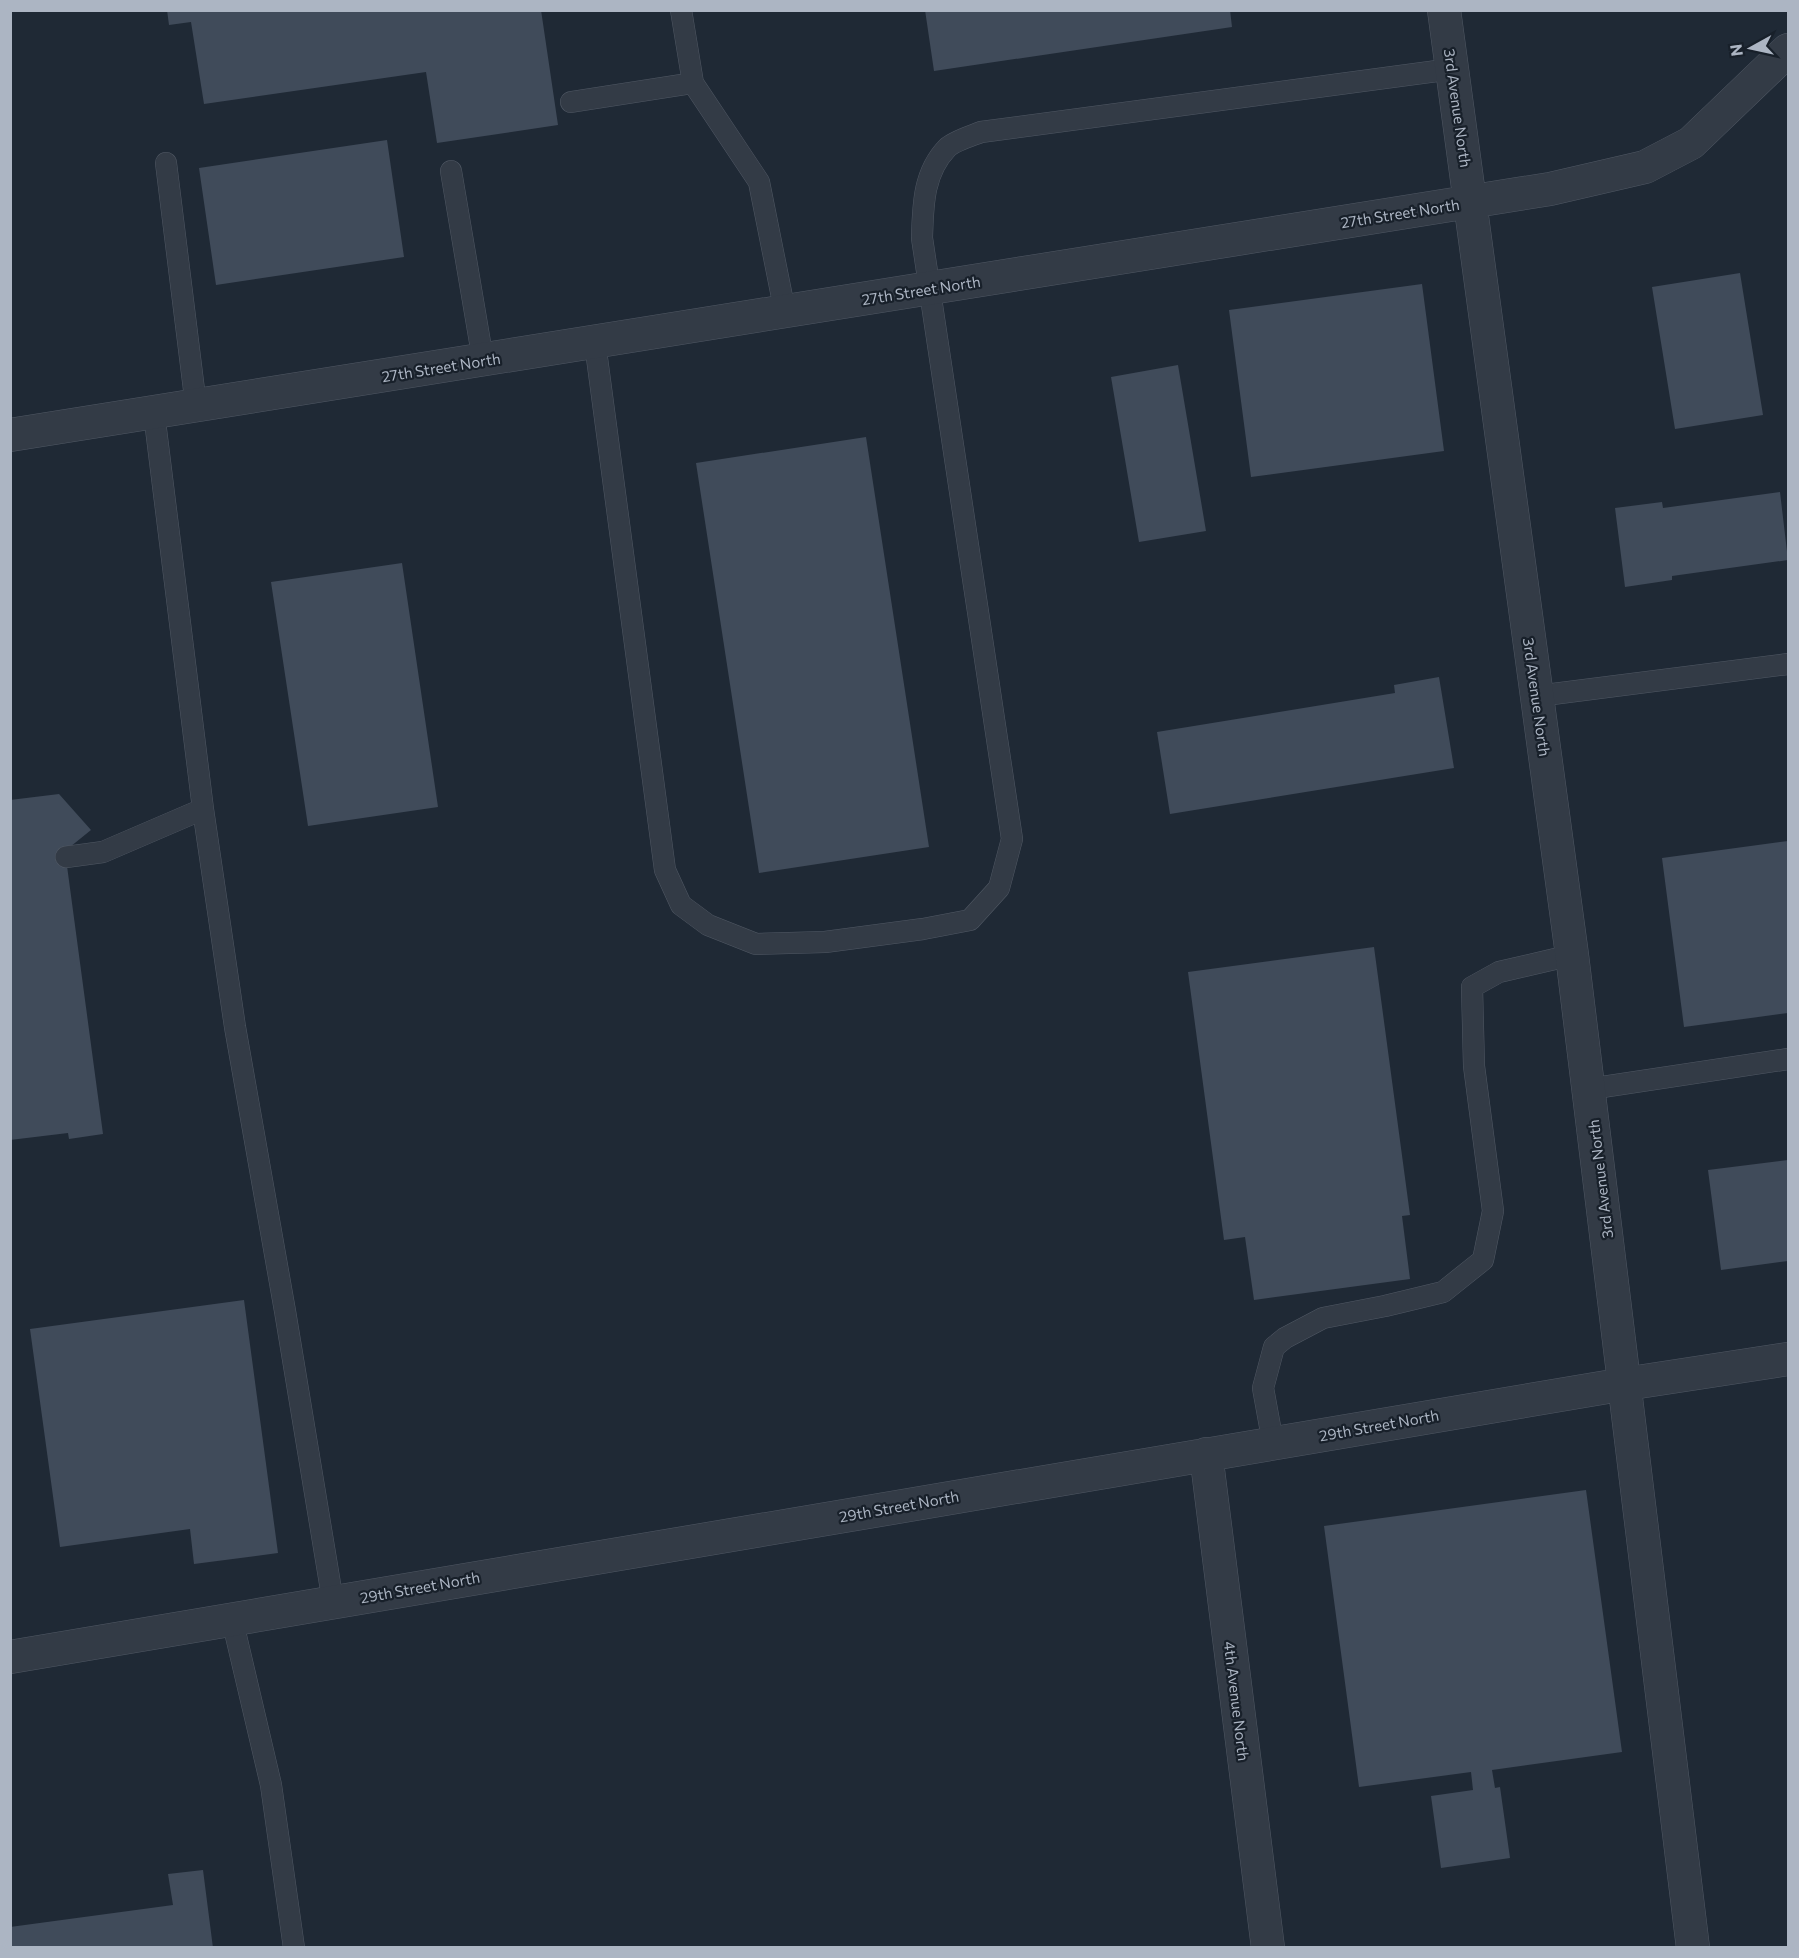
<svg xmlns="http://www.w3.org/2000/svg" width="1799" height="1958" viewBox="0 0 1799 1958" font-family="Commissioner,sans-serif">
  <rect width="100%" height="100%" fill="#1f2935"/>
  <path fill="#404b5a" d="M 167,10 L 541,10 L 558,125 L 437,143 L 426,72 L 204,104 L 191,22 L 169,25 Z
    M 925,10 L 1230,10 L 1232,27 L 934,71 Z
    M 387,140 L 404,257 L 216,285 L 199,168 Z
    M 1740,273 L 1763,415 L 1675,429 L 1652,287 Z
    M 1422,284 L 1444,451 L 1251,477 L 1229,310 Z
    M 1178,365 L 1206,531 L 1139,542 L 1111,377 Z
    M 866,437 L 929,847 L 759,873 L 696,463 Z
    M 1780,492 L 1788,560 L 1672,576 L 1672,580 L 1625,587 L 1615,508 L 1662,502 L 1663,508 Z
    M 402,563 L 438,807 L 308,826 L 271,582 Z
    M 1439,677 L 1454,768 L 1170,814 L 1157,732 L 1395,693 L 1394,685 Z
    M 59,794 L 91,830 L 65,851 L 103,1134 L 69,1139 L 68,1133 L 10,1140 L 10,800 Z
    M 1788,841 L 1788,1013 L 1684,1027 L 1662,858 Z
    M 1374,947 L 1410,1215 L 1402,1216 L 1410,1279 L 1254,1300 L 1245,1237 L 1224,1240 L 1188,972 Z
    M 1788,1160 L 1788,1261 L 1721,1270 L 1708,1170 Z
    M 244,1300 L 278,1553 L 194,1564 L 190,1529 L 60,1547 L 30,1329 Z
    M 1586,1490 L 1622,1752 L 1492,1770 L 1495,1788 L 1500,1787 L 1510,1858 L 1441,1868 L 1431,1796 L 1473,1790 L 1471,1772 L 1359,1787 L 1324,1526 Z
    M 203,1870 L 213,1948 L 10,1948 L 10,1927 L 173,1905 L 168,1874 Z"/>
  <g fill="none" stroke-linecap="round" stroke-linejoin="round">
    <defs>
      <path id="service" d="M 681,10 L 693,83 L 759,182 L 785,312
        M 571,102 L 693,83
        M 166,163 L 196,406
        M 451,171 L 483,360
        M 595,343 L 665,870 L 681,905 L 708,925 L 756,944 L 825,942 L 923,929 L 970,920 L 999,888 L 1012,839 L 922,238 C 923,206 923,173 947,148 C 954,141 971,136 981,132 L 1452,69
        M 1537,696 L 1788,664
        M 203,809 L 235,1027 L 285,1311 L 333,1602
        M 66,857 L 103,852 L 203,809 L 154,413
        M 1589,1089 L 1788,1059
        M 1273,1443 L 1263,1388 L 1274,1347 L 1285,1338 L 1323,1318 L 1385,1306 L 1443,1292 L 1483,1260 L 1493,1211 L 1474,1066 L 1472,987 L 1499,972 L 1572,955
        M 232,1619 L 271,1785 L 294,1948"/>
      <path id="minor" d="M 1444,10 L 1572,955 L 1693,1948
        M 10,435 L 1550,189 L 1645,167 L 1691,143 L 1788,50
        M 1206,1454 L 1268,1948
        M 10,1657 L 1625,1384 L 1788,1359"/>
    </defs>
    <use href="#service" stroke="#505864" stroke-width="22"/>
    <use href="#minor" stroke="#505864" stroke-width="34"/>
    <use href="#service" stroke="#333b46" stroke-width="21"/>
    <use href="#minor" stroke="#333b46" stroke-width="33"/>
  </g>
  <g text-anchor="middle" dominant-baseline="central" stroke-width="4.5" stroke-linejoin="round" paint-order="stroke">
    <g font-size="15" fill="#acb5c3" stroke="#18202a">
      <text transform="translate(1458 108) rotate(82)">3rd Avenue North</text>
      <text transform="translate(1400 213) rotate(-9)">27th Street North</text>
      <text transform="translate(921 290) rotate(-9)">27th Street North</text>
      <text transform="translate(441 367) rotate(-9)">27th Street North</text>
      <text transform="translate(1537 697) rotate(82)">3rd Avenue North</text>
      <text transform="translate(1600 1179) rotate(-97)">3rd Avenue North</text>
      <text transform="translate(1379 1425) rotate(-10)">29th Street North</text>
      <text transform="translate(899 1506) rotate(-10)">29th Street North</text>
      <text transform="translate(420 1587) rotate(-10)">29th Street North</text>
      <text transform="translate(1237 1701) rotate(83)">4th Avenue North</text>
    </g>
  </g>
  <rect width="1799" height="1958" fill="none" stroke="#acb5c3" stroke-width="24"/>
  <g transform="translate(1751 48) rotate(262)" stroke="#18202a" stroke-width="4.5" paint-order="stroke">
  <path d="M0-4.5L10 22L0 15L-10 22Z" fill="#acb5c3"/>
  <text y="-9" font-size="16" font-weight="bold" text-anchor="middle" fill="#acb5c3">N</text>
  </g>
</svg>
